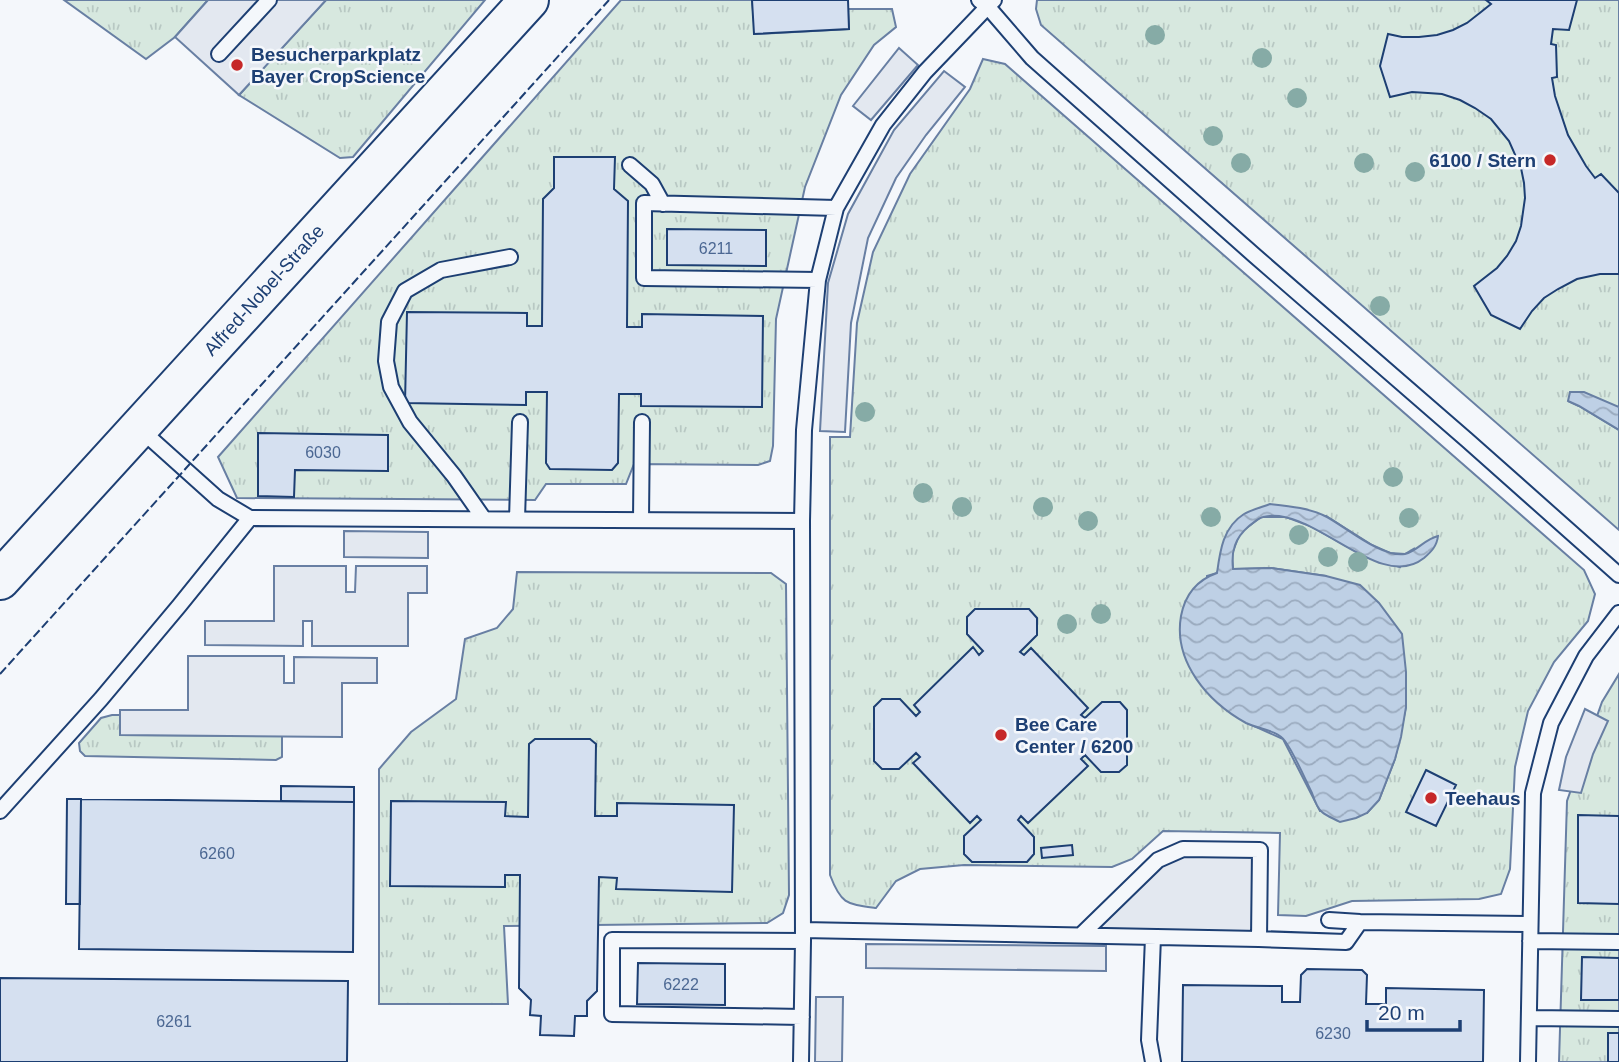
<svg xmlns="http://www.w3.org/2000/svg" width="1619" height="1062" viewBox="0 0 1619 1062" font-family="Helvetica,sans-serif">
  <defs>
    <pattern id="grass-tufts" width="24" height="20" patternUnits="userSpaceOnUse" patternTransform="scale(1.75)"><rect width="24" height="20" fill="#d7e8df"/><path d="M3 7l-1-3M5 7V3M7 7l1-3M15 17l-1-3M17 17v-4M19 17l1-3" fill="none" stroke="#b8c8c3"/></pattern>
    <pattern id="water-waves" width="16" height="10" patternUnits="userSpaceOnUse" patternTransform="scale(1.75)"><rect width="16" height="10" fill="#bed0e5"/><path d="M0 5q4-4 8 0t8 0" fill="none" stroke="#9aaabe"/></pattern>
  </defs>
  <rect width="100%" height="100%" fill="#f4f7fb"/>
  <path fill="url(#grass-tufts)" stroke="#687fa3" stroke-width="2" fill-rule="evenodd" d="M 64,0 L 208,0 L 175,37 L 146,59 Z
    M 326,0 L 485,0 L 353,157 L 340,158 L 239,95 Z
    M 621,0 L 752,0 L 755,34 L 849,29 L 848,9 L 892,9 L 896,27 L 874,45 L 841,95 L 805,187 L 776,319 L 773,446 L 770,461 L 758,465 L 634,464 L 626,484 L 546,484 L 535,500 L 237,498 L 218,457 Z
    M 1037,0 L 1619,0 L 1619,407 L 1568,401 L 1579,406 L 1619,430 L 1619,530 L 1041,25 L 1036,9 Z
    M 983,59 L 1005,64 L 1584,570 L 1595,594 L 1588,621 L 1554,662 L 1528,711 L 1515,767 L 1510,869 L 1501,894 L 1479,899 L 1352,901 L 1306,916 L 1278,915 L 1280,833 L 1163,831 L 1132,859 L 1112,867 L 964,865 L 920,869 L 896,881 L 876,908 C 846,904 841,904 830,875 L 830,437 L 850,437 L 857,323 L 873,252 L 910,174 L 970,89 ZM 1243,515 L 1326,516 L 1372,545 L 1390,553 L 1405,554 L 1415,548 L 1400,567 L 1366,557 L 1310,526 L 1286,517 L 1261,517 L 1240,533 L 1232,554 L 1233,569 L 1271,568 L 1326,576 L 1406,707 L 1395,759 L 1379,800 L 1367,813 L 1320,811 L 1283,739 L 1247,723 L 1211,696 L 1207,576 L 1217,573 Z
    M 517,572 L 771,573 L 786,584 L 789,895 L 783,913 L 767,923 L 504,926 L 508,1004 L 379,1004 L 379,769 L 411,732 L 456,699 L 465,639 L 497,628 L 513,609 Z
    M 1619,674 L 1619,1062 L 1559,1062 L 1567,801 L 1602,702 Z
    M 112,715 L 120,715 L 121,735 L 282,736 L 282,757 L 276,760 L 85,756 L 80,751 L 79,743 L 101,718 Z"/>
  <path fill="#e3e8f0" stroke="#687fa3" stroke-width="2" d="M 208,0 L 326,0 L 239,95 L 175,37 Z
    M 899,48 L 918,65 L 871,120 L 853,106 Z
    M 944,71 L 965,87 L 926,135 L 896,178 L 868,238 L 851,323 L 845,432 L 820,431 L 828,283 L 848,214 L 894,130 Z
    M 344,531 L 428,532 L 428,558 L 344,557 Z
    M 274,566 L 346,566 L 346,592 L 355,592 L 356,566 L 427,566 L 427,593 L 408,593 L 408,646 L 312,646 L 312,621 L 303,621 L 303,646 L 205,645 L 205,621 L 274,621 Z
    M 188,656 L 284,656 L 284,683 L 294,683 L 294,657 L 377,658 L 377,683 L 342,683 L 342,737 L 120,735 L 120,710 L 188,710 Z
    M 1585,709 L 1608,721 L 1593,754 L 1581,793 L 1559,790 L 1566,757 Z
    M 1183,849 L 1260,854 L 1259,939 L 1081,935 L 1158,860 Z
    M 866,944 L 1106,946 L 1106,971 L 866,968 Z
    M 816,997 L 843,997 L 842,1062 L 815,1062 Z"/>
  <path fill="url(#water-waves)" stroke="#687fa3" stroke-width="2" d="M 1570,392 L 1584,392 L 1619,407 L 1619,430 L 1579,406 L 1568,401 Z
    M 1270,504 C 1289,506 1310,508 1327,517 C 1347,528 1382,558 1405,554 C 1417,551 1425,539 1438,536 C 1437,546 1431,552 1424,558 C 1379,594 1313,504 1263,517 C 1258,518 1253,523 1249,526 C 1235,538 1231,551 1233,569 L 1271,568 L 1326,576 L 1360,585 L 1379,603 L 1402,634 L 1406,672 L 1406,707 L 1401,737 L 1395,759 L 1379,800 L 1367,813 L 1356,818 L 1340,822 C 1335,819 1326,816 1322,812 C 1317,808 1314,799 1312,793 C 1305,779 1294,753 1285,741 C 1277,730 1258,729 1246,723 C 1208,702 1173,662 1181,616 C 1185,595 1197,580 1217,573 C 1220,551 1223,527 1244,514 C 1251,510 1262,507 1270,504 Z"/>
  <path fill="#d5e0f0" stroke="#1d3f73" stroke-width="2" d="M 752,0 L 848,0 L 849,29 L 754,34 Z
    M 1486,0 L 1577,0 L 1569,30 L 1553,29 L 1551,44 L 1556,45 L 1557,77 L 1552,78 L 1555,96 L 1568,135 L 1586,166 L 1595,178 L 1601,174 L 1619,193 L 1619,274 L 1600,274 L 1577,279 L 1558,289 L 1544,298 L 1532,311 L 1520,329 L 1491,315 L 1474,286 L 1497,268 L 1507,256 L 1516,241 L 1521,226 L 1525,198 L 1524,183 L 1521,168 L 1509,141 L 1491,119 L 1475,108 L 1460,100 L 1442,94 L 1428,93 L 1412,92 L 1390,97 L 1380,66 L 1388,34 L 1402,37 L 1419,37 L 1437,35 L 1453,30 L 1467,23 L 1481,12 L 1491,4 Z
    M 554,157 L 615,157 L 614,189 L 628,201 L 627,327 L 642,327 L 642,314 L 763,316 L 762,407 L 641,406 L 641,394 L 619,394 L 618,463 L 612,470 L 550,469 L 546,463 L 547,392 L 526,392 L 526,405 L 405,403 L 407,312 L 527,313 L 527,326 L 542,326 L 543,199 L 554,188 Z
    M 667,229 L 766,230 L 766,266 L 667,265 Z
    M 258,433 L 388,435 L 388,471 L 295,470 L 294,497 L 258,496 Z
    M 975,609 L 1029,609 L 1037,618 L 1037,635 L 1020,652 L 1024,655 L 1031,648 L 1088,708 L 1081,715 L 1085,718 L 1102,702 L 1120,702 L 1127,710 L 1127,765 L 1119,772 L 1101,772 L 1085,755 L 1081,759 L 1088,766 L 1028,823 L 1021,816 L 1018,820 L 1034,837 L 1034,854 L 1027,862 L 972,862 L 964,854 L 964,836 L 981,820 L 977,816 L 970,823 L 913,763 L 920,757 L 916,753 L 899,769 L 882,769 L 874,761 L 874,707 L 882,699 L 900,699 L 916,716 L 920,712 L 914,705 L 973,647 L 979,655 L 983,651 L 967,634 L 967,617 Z
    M 535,739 L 590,739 L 596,744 L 595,816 L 617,816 L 617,803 L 734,805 L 732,892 L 616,889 L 617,878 L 599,877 L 597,991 L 587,1001 L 587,1016 L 575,1016 L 574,1036 L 540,1035 L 541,1016 L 530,1015 L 531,1000 L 519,988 L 520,875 L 505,875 L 505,887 L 390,886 L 391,801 L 506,802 L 505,816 L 528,817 L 529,744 Z
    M 1426,770 L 1456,785 L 1436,826 L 1406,812 Z
    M 281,786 L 354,787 L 354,802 L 281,801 Z
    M 67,799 L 81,799 L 80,904 L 66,904 Z
    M 81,799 L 354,802 L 353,952 L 79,949 Z
    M 1578,815 L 1619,816 L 1619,904 L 1578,903 Z
    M 1072,845 L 1073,855 L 1042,858 L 1041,848 Z
    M 1582,957 L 1619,958 L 1619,1000 L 1581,1000 Z
    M 638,963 L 725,964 L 725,1005 L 637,1004 Z
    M 1307,969 L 1362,970 L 1367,975 L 1366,1004 L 1386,1004 L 1386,988 L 1484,990 L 1483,1062 L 1182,1062 L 1183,985 L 1282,986 L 1282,1002 L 1300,1002 L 1301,975 Z
    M 0,978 L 348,981 L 347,1062 L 0,1062 Z
    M 1608,1033 L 1619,1033 L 1619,1062 L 1608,1062 Z"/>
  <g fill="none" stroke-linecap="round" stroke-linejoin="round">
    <defs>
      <path id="lane" d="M 979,0 L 988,7 L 1032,58 L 1254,255 L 1467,440 L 1619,575
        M 219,54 L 269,0
        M 630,165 L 652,184 L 663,204
        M 818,280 L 644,278 L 644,203 L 836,208
        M 140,429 L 218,499 L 250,518
        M 484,519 L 454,476 L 410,422 L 391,387 L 386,361 L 389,322 L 405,291 L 441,270 L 510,257
        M 517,519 L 520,422
        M 641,520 L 642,422
        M 802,521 L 804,430 L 818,280 L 836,208 L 883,125 L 925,72 L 994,0
        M 0,811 L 101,699 L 179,606 L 250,518 L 802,521 L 803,941 L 801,1062
        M 1329,920 L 1360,922 L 1530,924
        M 803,930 L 1259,939 L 1260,850 L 1183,849 L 1158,860 L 1081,935
        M 1153,937 L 1149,1040 L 1153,1062
        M 1259,939 L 1346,942 L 1360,922
        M 1530,941 L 1619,942
        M 802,1017 L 612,1014 L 612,940 L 803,941
        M 1529,1018 L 1619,1019
        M 1528,1062 L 1533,793 L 1551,723 L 1586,656 L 1619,613"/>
      <path id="secondary" d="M 0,580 L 529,0"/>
    </defs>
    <use href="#lane" stroke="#1d3f73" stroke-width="18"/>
    <use href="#secondary" stroke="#1d3f73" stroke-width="42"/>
    <use href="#lane" stroke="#f4f7fb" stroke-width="14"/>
    <use href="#secondary" stroke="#f4f7fb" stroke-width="38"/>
    <path stroke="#1d3f73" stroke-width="2" stroke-dasharray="9 3.5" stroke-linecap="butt" d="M 0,674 L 609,0"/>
  </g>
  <g fill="#86aba6">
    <circle cx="1155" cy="35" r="10"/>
    <circle cx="1262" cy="58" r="10"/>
    <circle cx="1297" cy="98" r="10"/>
    <circle cx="1213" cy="136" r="10"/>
    <circle cx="1241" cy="163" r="10"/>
    <circle cx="1364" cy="163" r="10"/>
    <circle cx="1415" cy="172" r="10"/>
    <circle cx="1380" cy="306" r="10"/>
    <circle cx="865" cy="412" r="10"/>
    <circle cx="1393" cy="477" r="10"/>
    <circle cx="923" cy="493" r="10"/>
    <circle cx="962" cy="507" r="10"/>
    <circle cx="1043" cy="507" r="10"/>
    <circle cx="1211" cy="517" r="10"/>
    <circle cx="1409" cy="518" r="10"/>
    <circle cx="1088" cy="521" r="10"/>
    <circle cx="1299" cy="535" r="10"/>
    <circle cx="1328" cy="557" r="10"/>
    <circle cx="1358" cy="562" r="10"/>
    <circle cx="1101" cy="614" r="10"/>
    <circle cx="1067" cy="624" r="10"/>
  </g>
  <g fill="#c62828" stroke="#f4f7fb" stroke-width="2.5">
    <circle cx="237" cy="65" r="7"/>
    <circle cx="1550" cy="160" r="7"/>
    <circle cx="1001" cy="735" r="7"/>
    <circle cx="1431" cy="798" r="7"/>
  </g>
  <g text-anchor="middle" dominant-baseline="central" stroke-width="5" stroke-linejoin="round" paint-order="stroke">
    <g font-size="16" fill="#4b6792">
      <text x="716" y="248">6211</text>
      <text x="323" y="452">6030</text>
      <text x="217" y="853">6260</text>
      <text x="681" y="984">6222</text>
      <text x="174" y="1021">6261</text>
      <text x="1333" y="1033">6230</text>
    </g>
    <g font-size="19" font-weight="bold" fill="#1d3f73" stroke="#f4f7fb" text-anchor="start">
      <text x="251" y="54">Besucherparkplatz<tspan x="251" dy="22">Bayer CropScience</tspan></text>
      <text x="1536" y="160" text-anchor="end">6100 / Stern</text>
      <text x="1015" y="724">Bee Care<tspan x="1015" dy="22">Center / 6200</tspan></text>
      <text x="1445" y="798">Teehaus</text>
    </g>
    <g font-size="19" fill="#1d3f73" stroke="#f4f7fb">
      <text transform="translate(264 290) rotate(-48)">Alfred-Nobel-Straße</text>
    </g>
  </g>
  <path d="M1367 1020v10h93v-10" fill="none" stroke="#1d3f73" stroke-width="3.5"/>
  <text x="1378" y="1020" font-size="21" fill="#1d3f73" stroke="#f4f7fb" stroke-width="5" paint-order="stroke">20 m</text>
</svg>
